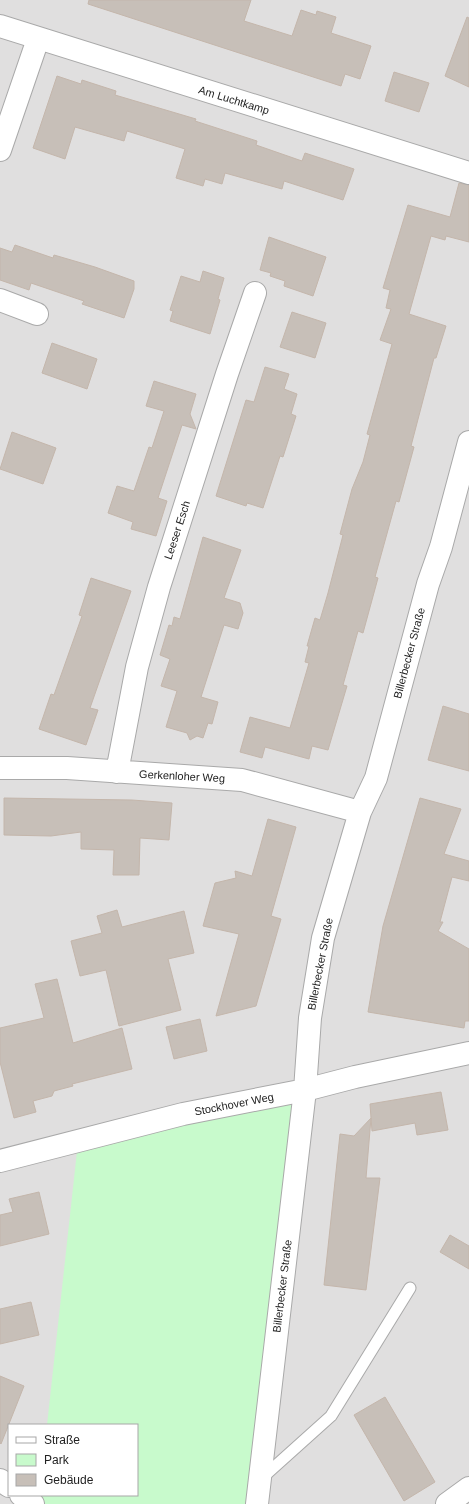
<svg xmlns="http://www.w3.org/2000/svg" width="469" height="1504" viewBox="0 0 469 1504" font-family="Arial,sans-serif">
  <rect width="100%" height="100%" fill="#f2efe9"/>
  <path fill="#e0dfdf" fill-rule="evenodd" d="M 0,0 L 469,0 L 469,1504 L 0,1504 ZM 9,1425 L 137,1425 L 137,1495 L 9,1495 Z"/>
  <path fill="#c8facc" d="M 305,1090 L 257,1504 L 39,1504 L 40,1495 L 137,1495 L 137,1425 L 47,1425 L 78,1142 Z"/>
  <path fill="#c7bfb8" stroke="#c4b6ab" d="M 89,0 L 251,0 L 244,21 L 292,36 L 301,10 L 316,15 L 317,11 L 336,17 L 331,33 L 371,46 L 360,79 L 345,74 L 341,86 L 88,4 Z
    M 467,17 L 469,18 L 469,87 L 445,76 Z
    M 394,72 L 429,83 L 419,112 L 385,101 Z
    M 57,76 L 81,84 L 82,80 L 116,91 L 115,95 L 196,119 L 195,121 L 257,141 L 256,145 L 302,161 L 305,153 L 354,169 L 343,200 L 284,181 L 282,189 L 225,173 L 222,184 L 205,179 L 203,186 L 176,178 L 185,149 L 127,131 L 124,141 L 75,127 L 65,159 L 33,148 Z
    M 459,183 L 469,185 L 469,242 L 446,236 L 445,240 L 431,236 L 409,314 L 446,326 L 436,358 L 434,358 L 411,446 L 414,447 L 399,502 L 396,501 L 375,577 L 378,578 L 363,633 L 358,631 L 343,685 L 347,686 L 328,750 L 312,746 L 309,759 L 265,747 L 262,758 L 240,752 L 250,717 L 290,728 L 309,663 L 305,662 L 309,646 L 307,646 L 315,618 L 320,620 L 328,593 L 343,535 L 340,534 L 352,489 L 363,462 L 370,435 L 367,434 L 392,344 L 380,340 L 391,309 L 386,308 L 390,290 L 383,288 L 408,205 L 450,217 Z
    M 269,237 L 326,257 L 313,296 L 284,286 L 285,281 L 270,276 L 271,273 L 260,270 Z
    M 15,245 L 53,258 L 54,255 L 95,267 L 134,281 L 134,289 L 124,318 L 82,304 L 84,301 L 31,283 L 29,290 L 0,280 L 0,248 L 12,252 Z
    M 203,271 L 224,278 L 218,299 L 220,300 L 210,334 L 170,321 L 173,311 L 170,310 L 181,276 L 200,282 Z
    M 292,312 L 326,323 L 315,358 L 280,347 Z
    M 52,343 L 97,359 L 87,389 L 42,373 Z
    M 265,367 L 289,374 L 284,389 L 297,394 L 291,414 L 296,416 L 283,457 L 280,456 L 263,508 L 247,503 L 246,506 L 216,496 L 246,400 L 254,402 Z
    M 154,381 L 196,394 L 190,414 L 196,429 L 182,425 L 158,498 L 167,501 L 156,536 L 131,529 L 133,522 L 108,513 L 117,486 L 134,491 L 149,447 L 152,448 L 164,411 L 146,406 Z
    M 12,432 L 56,448 L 43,484 L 0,469 Z
    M 203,537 L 241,550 L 224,598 L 240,603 L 243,613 L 238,629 L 224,625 L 201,697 L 218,702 L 212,724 L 208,723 L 203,738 L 197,736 L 190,740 L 187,733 L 166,727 L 177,691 L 161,686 L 170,659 L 160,655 L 169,625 L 172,626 L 174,617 L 180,619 Z
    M 91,578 L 131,591 L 90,708 L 98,710 L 86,745 L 39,729 L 51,694 L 54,695 L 82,616 L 79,615 Z
    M 443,706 L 469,714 L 469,771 L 428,760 Z
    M 4,798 L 132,800 L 172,803 L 169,840 L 140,838 L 139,875 L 113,875 L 114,850 L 81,849 L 81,832 L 51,836 L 4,835 Z
    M 420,798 L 461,809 L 444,854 L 469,861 L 469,881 L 452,877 L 440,922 L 443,922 L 438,931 L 469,949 L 469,1021 L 465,1021 L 464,1028 L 368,1012 L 383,926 Z
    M 268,819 L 296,827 L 271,916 L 281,919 L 256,1006 L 216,1016 L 239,934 L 203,926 L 215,883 L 236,878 L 235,871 L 252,876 Z
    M 117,910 L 122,927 L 184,911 L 194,953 L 168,959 L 181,1010 L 119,1026 L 106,970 L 80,976 L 71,941 L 102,933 L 97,916 Z
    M 57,979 L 73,1043 L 122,1028 L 132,1069 L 72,1084 L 73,1086 L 54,1091 L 52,1096 L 33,1101 L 36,1112 L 14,1118 L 0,1062 L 0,1028 L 44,1018 L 35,984 Z
    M 200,1019 L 207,1051 L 174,1059 L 166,1027 Z
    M 441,1092 L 448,1130 L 417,1135 L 415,1123 L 372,1131 L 371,1118 L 366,1178 L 380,1178 L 366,1290 L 324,1285 L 340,1134 L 354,1136 L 371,1118 L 370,1104 Z
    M 39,1192 L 49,1234 L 0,1246 L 0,1215 L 13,1212 L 9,1199 Z
    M 450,1235 L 469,1246 L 469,1269 L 440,1252 Z
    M 31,1302 L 39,1335 L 0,1344 L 0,1309 Z
    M 0,1376 L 24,1386 L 1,1444 L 0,1443 Z
    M 385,1397 L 435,1482 L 404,1501 L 354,1415 Z"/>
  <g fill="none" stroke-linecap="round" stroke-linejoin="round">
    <defs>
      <path id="service" d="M 262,1478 L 331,1416 L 410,1288"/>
      <path id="minor" d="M 0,26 L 469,173
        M 0,150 L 38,39
        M 0,300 L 37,314
        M 0,768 L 67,768 L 242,780 L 360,812
        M 117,772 L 137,667 L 159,587 L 227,374 L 255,293
        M 0,1161 L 183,1114 L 305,1090 L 355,1077 L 469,1053
        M 0,1480 L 9,1486
        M 21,1495 L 33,1504
        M 257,1504 L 305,1090 L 310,1018 L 323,938 L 360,812 L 376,778 L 428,584 L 441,547 L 469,442
        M 447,1504 L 469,1488"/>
    </defs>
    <use href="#service" stroke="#a9a9a9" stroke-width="13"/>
    <use href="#minor" stroke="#a9a9a9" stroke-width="24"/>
    <use href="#service" stroke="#fff" stroke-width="11"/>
    <use href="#minor" stroke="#fff" stroke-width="22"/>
  </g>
  <g text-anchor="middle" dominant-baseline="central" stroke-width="4" stroke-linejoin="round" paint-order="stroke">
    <g font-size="11" fill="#222" stroke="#fff">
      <text transform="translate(234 100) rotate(17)">Am Luchtkamp</text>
      <text transform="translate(177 530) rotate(-72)">Leeser Esch</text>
      <text transform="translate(409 653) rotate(-75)">Billerbecker Straße</text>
      <text transform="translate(182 776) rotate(3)">Gerkenloher Weg</text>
      <text transform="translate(320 964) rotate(-79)">Billerbecker Straße</text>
      <text transform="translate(234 1104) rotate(-11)">Stockhover Weg</text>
      <text transform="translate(282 1286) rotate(-83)">Billerbecker Straße</text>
    </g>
  </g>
  <rect x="8" y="1424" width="130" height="72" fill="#ffffff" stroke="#a7a7a7"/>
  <rect x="16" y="1437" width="20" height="6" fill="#ffffff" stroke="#a7a7a7"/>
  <text x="44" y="1444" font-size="12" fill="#222222">Straße</text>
  <rect x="16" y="1454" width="20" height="12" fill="#c8facc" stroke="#a7a7a7"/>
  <text x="44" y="1464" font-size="12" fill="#222222">Park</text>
  <rect x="16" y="1474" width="20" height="12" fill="#c7bfb8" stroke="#a7a7a7"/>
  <text x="44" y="1484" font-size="12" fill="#222222">Gebäude</text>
</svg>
